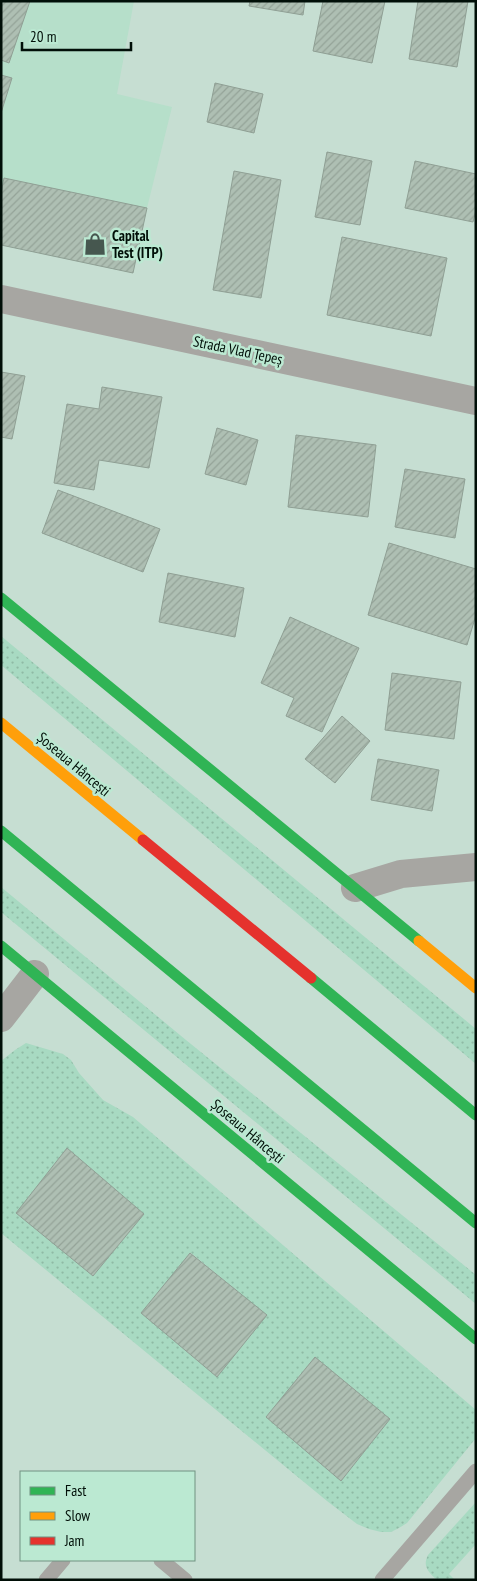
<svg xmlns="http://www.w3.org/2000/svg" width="477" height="1581" viewBox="0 0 477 1581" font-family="'PT Sans Narrow',sans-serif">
  <defs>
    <pattern id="grass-dots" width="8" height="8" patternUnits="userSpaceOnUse" patternTransform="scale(1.25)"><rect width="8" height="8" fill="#a8dac2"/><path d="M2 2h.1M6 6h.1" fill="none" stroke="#8fbaa5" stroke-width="1.8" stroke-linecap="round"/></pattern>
    <pattern id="building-hatch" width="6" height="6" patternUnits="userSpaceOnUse" patternTransform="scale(1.25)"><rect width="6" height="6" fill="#aebfb3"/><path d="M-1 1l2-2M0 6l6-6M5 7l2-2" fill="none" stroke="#94a398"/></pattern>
  </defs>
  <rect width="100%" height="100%" fill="#c6ded2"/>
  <path fill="#b6dfca" d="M 1,1 L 134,1 L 117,94 L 172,107 L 147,208 L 133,273 L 1,245 Z"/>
  <path fill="url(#grass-dots)" fill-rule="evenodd" d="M 1,636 L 476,1029 L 476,1064 L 1,665 Z
    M 1,887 L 186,1040 L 476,1275 L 476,1304 L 1,912 Z
    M 26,1043 L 63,1054 L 71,1060 L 79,1073 L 103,1100 L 133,1117 L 476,1410 L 476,1438 L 407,1523 L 399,1528 L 391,1532 L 381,1532 L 369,1529 L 357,1524 L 327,1501 L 1,1233 L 1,1061 L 15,1050 ZM 67,1148 L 144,1214 L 93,1276 L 16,1213 ZM 191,1253 L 266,1315 L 217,1377 L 141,1313 ZM 315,1357 L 390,1419 L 341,1481 L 266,1417 Z
    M 476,1502 L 476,1544 L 449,1574 L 455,1580 L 437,1580 C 429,1572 422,1567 428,1555 Z"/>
  <path fill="url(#building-hatch)" stroke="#8f9f94" d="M 1,1 L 30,1 L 9,63 L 1,60 Z
    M 250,1 L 305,1 L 303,15 L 249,6 Z
    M 323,1 L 385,1 L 372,63 L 313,51 Z
    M 418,1 L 468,1 L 457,67 L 409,59 Z
    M 1,75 L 12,78 L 1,113 Z
    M 215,83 L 263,94 L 254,133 L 207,122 Z
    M 327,152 L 372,161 L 360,225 L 315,217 Z
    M 415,161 L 476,174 L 476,210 L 473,222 L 405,208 Z
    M 234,171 L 281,180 L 261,298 L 213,290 Z
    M 4,178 L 147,208 L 133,273 L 1,245 L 1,193 Z
    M 342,237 L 447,258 L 431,336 L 327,315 Z
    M 1,372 L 25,376 L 12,439 L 1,437 Z
    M 102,387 L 162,397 L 149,468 L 99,460 L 94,490 L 54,483 L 67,404 L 99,409 Z
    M 217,428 L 258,440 L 246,485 L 205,474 Z
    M 296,435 L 376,445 L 368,517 L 288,507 Z
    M 405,469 L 465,479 L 455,538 L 395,527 Z
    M 58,490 L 160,529 L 143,572 L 42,533 Z
    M 389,543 L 476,569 L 476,615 L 467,645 L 368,615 Z
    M 168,573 L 244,588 L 235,637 L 159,622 Z
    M 290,617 L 359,648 L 322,732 L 286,716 L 294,698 L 261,683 Z
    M 392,673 L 461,682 L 454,739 L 385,730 Z
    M 342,716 L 370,741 L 335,783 L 305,759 Z
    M 378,759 L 439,770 L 432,811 L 371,800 Z
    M 67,1148 L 144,1214 L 93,1276 L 16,1213 Z
    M 190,1253 L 267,1315 L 217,1377 L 141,1313 Z
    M 315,1357 L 390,1419 L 341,1481 L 266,1417 Z"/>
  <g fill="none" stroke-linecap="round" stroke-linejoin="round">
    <path stroke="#a7a6a2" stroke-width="15" d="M 161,1560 L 185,1580
      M 46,1580 L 63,1560
      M 382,1580 L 476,1471"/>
    <path stroke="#a7a6a2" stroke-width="28" d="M 1,299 L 476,401
      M 355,888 L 401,874 L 476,867
      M 1,1018 L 35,974"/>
    <path stroke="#30b455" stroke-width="11" d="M 1,598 L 419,941
      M 1,831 L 476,1223
      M 1,946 L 476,1339
      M 311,978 L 476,1115"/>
    <path stroke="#ff9f0a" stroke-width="11" d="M 1,723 L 143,840
      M 419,941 L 476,988"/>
    <path stroke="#e5322d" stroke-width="11" d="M 143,840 L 311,978"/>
  </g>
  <defs>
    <symbol id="shop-bare" viewBox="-9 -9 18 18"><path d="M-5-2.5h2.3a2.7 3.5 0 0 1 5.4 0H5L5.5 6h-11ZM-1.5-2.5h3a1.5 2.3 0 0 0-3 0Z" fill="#46574f" stroke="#bbe9d2" stroke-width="2.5" paint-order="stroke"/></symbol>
  </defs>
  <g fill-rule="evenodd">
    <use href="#shop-bare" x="79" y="228" width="32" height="32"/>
  </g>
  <g text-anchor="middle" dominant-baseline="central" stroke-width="5" stroke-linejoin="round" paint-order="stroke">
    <g font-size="15" font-weight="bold" fill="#010f08" stroke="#bbe9d2" text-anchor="start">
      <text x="112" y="235">Capital<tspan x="112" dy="17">Test (ITP)</tspan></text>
    </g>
    <g font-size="15" fill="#010f08" stroke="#bbe9d2">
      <text transform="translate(238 350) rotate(12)">Strada Vlad Țepeș</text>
      <text transform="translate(74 764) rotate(40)">Șoseaua Hâncești</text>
      <text transform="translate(248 1131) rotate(40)">Șoseaua Hâncești</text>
    </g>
  </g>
  <rect width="477" height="1581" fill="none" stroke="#010f08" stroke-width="5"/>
  <rect x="20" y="1471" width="175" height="90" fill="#bbe9d2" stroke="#719281"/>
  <rect x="30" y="1487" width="25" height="8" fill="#30b455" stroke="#719281"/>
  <text x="65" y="1496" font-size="15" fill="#010f08">Fast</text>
  <rect x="30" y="1512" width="25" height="8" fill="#ff9f0a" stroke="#719281"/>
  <text x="65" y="1521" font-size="15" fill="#010f08">Slow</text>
  <rect x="30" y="1537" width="25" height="8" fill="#e5322d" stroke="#719281"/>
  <text x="65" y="1546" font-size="15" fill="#010f08">Jam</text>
  <path d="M22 42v8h109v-8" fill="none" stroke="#010f08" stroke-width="2.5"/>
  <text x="30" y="42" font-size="15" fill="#010f08" stroke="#bbe9d2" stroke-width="4" paint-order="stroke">20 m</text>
</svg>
